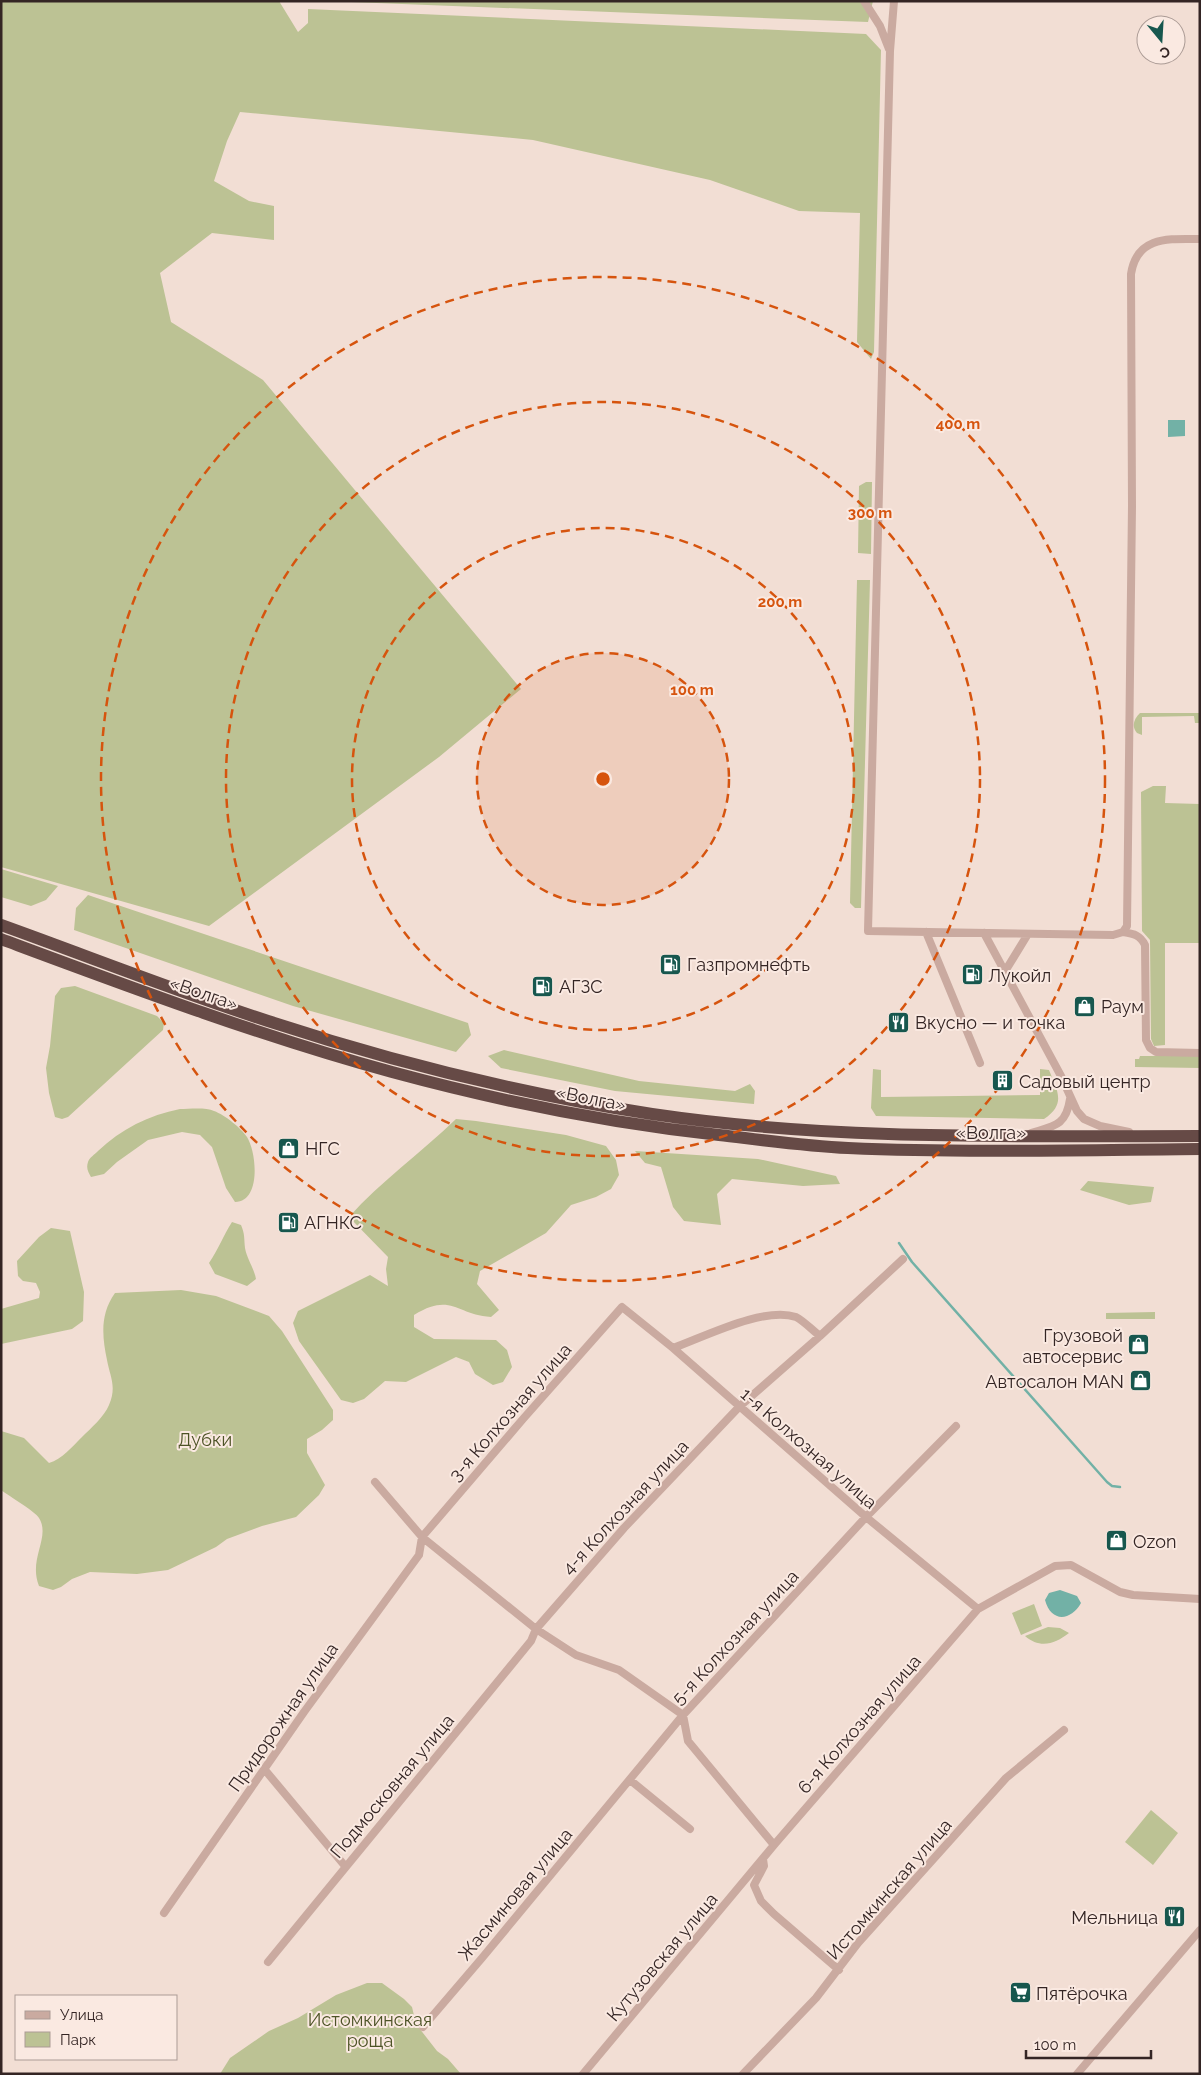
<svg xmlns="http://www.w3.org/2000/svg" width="1201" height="2075" viewBox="0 0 1201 2075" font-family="Raleway,sans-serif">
  <rect width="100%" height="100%" fill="#f2ded4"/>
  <path fill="#bcc294" d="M 1,1 L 279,1 L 298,32 L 308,23 L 308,9 L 866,34 L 881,50 L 874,352 L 871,359 L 857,342 L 860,213 L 799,211 L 710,180 L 533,140 L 240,112 L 227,141 L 214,181 L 249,201 L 274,206 L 274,240 L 212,233 L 160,273 L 171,322 L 263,380 L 521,689 L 439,757 L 209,926 L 1,867 Z
    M 326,1 L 873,1 L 868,22 Z
    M 866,482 L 872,482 L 871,554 L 858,553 L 859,486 Z
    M 857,580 L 870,580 L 861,908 L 855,908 L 850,903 Z
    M 1140,713 L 1200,713 L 1200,723 L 1195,723 L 1194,716 L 1142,717 L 1142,735 L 1137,733 C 1131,726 1134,719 1140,713 Z
    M 1153,786 L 1166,786 L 1165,803 L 1200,804 L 1200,943 L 1165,943 L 1165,1045 L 1154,1046 L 1151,1039 L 1150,940 L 1142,931 L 1141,792 Z
    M 1,869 L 58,886 L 46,900 L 31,906 L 1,897 Z
    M 88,895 L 468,1023 L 471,1035 L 456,1052 L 293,1006 L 74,930 L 76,908 Z
    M 75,986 L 157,1016 L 164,1023 L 163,1030 L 68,1117 L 62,1119 L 55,1117 L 49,1093 L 46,1068 L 50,1046 L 55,996 L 61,988 Z
    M 504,1050 L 639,1081 L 735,1091 L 750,1084 L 755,1091 L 754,1104 L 615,1091 L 501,1068 L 488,1056 Z
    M 1140,1056 L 1200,1056 L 1200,1068 L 1135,1067 L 1135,1059 L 1139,1059 Z
    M 873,1069 L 881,1070 L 881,1097 L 1040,1095 L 1040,1069 L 1049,1070 C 1058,1092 1066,1104 1044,1119 L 876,1116 L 871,1108 Z
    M 180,1109 C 189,1109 206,1107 214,1111 C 225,1115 241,1128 247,1137 C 257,1153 261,1202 235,1202 L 226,1188 L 212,1147 L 200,1135 L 182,1132 L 148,1140 L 117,1162 L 104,1174 L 91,1177 C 88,1172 86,1168 88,1162 C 89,1158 95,1154 98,1151 C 121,1129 149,1115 180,1109 Z
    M 456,1119 L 476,1121 L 566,1135 L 606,1146 L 616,1160 L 619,1175 L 611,1189 L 596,1197 L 571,1205 L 546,1233 L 480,1271 L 477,1284 L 499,1310 L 491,1317 C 456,1315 452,1292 414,1315 L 414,1327 L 434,1339 L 496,1340 L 507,1350 L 512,1367 L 503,1382 L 493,1385 L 475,1374 L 469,1362 L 456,1357 L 406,1382 L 385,1381 L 364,1399 L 353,1403 L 341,1400 L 299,1341 L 293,1323 L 298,1311 L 370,1275 L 388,1286 L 386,1269 L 388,1257 L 349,1217 C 381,1181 421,1153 456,1119 Z
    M 635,1151 L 758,1159 L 836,1176 L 840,1184 L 803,1186 L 732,1179 L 717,1194 L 721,1225 L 684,1221 L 673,1207 L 661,1167 L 645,1163 Z
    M 1088,1181 L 1154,1187 L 1151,1202 L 1129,1205 L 1080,1190 Z
    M 232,1222 L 241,1225 C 245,1234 244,1239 245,1248 C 247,1259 254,1268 256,1279 L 247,1286 L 215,1274 L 209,1263 C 218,1250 223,1236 232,1222 Z
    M 51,1228 L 70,1231 L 84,1292 L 83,1321 L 72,1329 L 1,1344 L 1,1309 L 39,1298 L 40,1292 L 36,1283 L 23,1281 L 18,1276 L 17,1261 L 39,1237 Z
    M 181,1290 L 216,1296 L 269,1316 L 282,1331 L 333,1410 L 333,1420 L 322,1430 L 307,1439 L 307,1453 L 325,1485 L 319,1495 L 296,1517 L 262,1526 L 227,1539 L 216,1547 L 168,1570 L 137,1574 L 90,1572 L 72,1579 L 61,1587 L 53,1590 L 39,1586 C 28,1559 51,1537 39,1518 C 36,1512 9,1496 1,1490 L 1,1431 L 24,1438 L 49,1463 C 62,1459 72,1447 82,1437 C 91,1428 104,1417 109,1405 C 117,1386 110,1377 107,1360 C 102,1336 100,1314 115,1293 Z
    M 1155,1312 L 1155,1319 L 1106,1319 L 1106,1313 Z
    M 1034,1604 L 1042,1626 L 1021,1635 L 1012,1613 Z
    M 1048,1627 L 1060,1628 L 1069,1633 C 1055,1644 1040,1649 1025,1636 Z
    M 1151,1810 L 1178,1833 L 1153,1865 L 1125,1842 Z
    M 367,1983 L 382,1983 L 404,1999 L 412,2007 L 416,2024 L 437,2051 L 448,2059 L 461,2074 L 220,2074 L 230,2058 L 269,2031 L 298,2018 L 336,1995 Z"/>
  <path fill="#72b1a6" d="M 1168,420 L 1185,420 L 1185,436 L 1168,437 Z
    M 1060,1590 L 1077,1596 L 1081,1603 C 1071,1621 1051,1623 1045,1600 L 1049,1593 Z"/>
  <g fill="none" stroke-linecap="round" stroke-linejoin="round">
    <path stroke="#72b1a6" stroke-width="2.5" d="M 899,1243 L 912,1262 L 1107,1482 L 1112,1486 L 1120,1487"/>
    <path stroke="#caaaa0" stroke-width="8" d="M 864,1 L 880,26 L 889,49
      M 894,1 L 890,51 L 868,931 L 1113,935 L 1123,932 L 1127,926 L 1132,506 L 1131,274 C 1137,235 1170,239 1200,239
      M 926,932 L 980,1063
      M 1123,932 C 1134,934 1140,935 1145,945 L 1146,1040 L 1150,1048 L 1156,1052 L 1200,1053
      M 984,933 L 1061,1076 L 1077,1111 L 1084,1119 L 1100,1126 L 1129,1132
      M 1004,973 L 1028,934
      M 1031,1133 C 1054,1126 1066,1126 1070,1099
      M 673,1348 C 704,1337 764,1306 796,1317 C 804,1321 813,1331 820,1336
      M 375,1482 L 422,1537 L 536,1629 L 576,1655 L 619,1670 L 683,1715 L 688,1741 L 774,1845
      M 265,1770 L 345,1866
      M 630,1780 L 690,1829
      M 763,1859 L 764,1866 L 754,1885 L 761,1901 L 774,1914 L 839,1970
      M 164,1913 L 304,1712 L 419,1555 L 422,1537 L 523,1419 L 622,1307 L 673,1348 L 866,1517 L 978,1609
      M 268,1962 L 531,1641 L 536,1629 L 624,1528 L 739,1407 L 820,1336 L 903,1259
      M 423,2027 L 482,1958 L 683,1715 L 866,1517 L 956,1426
      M 583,2074 L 774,1845 L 978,1609 L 1055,1566 L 1071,1565 L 1120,1592 L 1133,1595 L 1200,1599
      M 743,2074 L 816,1998 L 858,1943 L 1006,1778 L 1064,1730
      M 1077,2074 L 1200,1930"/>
    <path stroke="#664a46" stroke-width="12" d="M 1,925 C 90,957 178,992 268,1021 C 393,1062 522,1094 652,1114 C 834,1141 1017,1136 1200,1136
      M 1,939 C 130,987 260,1036 392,1072 C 499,1101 609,1123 719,1135 C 762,1140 805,1146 848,1148 C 965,1153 1083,1150 1200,1149"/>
  </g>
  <circle cx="603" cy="779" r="126" fill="#d6540e" fill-opacity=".12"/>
  <g fill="none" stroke="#d6540e" stroke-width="2.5" stroke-dasharray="9 6">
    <circle cx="603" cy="779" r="126"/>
    <circle cx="603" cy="779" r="251"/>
    <circle cx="603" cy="779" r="377"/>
    <circle cx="603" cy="779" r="502"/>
  </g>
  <defs>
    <symbol id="fuel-square" viewBox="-11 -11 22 22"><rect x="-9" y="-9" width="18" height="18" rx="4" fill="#17574e" stroke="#fae9e1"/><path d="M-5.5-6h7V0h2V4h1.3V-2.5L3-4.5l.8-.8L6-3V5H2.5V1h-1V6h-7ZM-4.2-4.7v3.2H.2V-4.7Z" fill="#fff"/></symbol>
    <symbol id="shop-square" viewBox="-11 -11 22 22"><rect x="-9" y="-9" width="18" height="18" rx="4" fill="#17574e" stroke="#fae9e1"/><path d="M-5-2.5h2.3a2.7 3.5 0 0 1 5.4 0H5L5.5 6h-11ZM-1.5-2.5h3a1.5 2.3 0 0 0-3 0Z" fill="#fff"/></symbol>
    <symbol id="restaurant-square" viewBox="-11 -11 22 22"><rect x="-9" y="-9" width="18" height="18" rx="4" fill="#17574e" stroke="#fae9e1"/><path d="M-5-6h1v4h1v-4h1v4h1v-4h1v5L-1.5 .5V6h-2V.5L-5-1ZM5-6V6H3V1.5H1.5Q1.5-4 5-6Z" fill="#fff"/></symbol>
    <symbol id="building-square" viewBox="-11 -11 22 22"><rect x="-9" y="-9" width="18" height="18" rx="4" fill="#17574e" stroke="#fae9e1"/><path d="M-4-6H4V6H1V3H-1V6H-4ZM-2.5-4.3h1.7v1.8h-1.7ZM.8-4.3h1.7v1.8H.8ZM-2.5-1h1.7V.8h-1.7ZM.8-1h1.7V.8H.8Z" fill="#fff"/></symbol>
    <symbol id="supermarket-square" viewBox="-11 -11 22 22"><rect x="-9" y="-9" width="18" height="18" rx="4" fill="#17574e" stroke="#fae9e1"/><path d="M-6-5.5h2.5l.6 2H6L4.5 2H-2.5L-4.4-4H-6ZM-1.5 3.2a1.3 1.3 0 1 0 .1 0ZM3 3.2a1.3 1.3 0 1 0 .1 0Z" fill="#fff"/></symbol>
  </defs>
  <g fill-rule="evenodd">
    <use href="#fuel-square" x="658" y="952" width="25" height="25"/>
    <use href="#fuel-square" x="960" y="962" width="25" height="25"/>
    <use href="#fuel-square" x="530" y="974" width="25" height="25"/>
    <use href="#shop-square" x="1072" y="994" width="25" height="25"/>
    <use href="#restaurant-square" x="886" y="1010" width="25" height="25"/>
    <use href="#building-square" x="990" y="1068" width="25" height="25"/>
    <use href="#shop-square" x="276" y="1136" width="25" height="25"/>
    <use href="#fuel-square" x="276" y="1210" width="25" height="25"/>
    <use href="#shop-square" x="1126" y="1332" width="25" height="25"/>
    <use href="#shop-square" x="1128" y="1368" width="25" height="25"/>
    <use href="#shop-square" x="1104" y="1528" width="25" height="25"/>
    <use href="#restaurant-square" x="1162" y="1904" width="25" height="25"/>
    <use href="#supermarket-square" x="1008" y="1980" width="25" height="25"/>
  </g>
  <g text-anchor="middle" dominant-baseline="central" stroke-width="4" stroke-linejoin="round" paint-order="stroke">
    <g font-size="18" fill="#342524" stroke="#fae9e1" text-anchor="start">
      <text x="687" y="964">Газпромнефть</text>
      <text x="988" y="975">Лукойл</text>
      <text x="559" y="986">АГЗС</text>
      <text x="1101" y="1006">Раум</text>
      <text x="915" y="1022">Вкусно — и точка</text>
      <text x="1019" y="1081">Садовый центр</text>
      <text x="305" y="1148">НГС</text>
      <text x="304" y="1222">АГНКС</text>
      <text x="1123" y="1335" text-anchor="end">Грузовой<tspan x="1123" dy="21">автосервис</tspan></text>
      <text x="1124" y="1381" text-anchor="end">Автосалон MAN</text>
      <text x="1133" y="1541">Ozon</text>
      <text x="1158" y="1917" text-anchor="end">Мельница</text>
      <text x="1036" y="1993">Пятёрочка</text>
    </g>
    <g font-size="18" fill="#342524" stroke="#fae9e1">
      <text transform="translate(204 993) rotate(19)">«Волга»</text>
      <text transform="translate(591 1098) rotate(11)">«Волга»</text>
      <text x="991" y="1132">«Волга»</text>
      <text transform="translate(510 1412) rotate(-49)">3-я Колхозная улица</text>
      <text transform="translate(809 1448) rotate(41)">1-я Колхозная улица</text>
      <text transform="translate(625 1507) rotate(-47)">4-я Колхозная улица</text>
      <text transform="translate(735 1637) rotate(-47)">5-я Колхозная улица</text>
      <text transform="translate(283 1717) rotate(-55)">Придорожная улица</text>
      <text transform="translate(859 1724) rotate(-49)">6-я Колхозная улица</text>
      <text transform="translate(392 1786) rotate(-50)">Подмосковная улица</text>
      <text transform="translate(889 1889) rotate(-49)">Истомкинская улица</text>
      <text transform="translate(515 1894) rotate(-50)">Жасминовая улица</text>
      <text transform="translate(662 1957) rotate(-50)">Кутузовская улица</text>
    </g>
    <g font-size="18" fill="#4d5326" stroke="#fae9e1">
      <text x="205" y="1439">Дубки</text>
      <text x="370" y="2019">Истомкинская<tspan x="370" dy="21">роща</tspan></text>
    </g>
  </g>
  <circle cx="603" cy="779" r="8" fill="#d6540e" stroke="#fae9e1" stroke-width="2.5"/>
  <g font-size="15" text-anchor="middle" font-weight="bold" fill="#d6540e" stroke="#fae9e1" stroke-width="4" stroke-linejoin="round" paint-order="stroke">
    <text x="958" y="429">400 m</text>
    <text x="870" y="518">300 m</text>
    <text x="780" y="607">200 m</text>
    <text x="692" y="695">100 m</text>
  </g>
  <rect width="1201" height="2075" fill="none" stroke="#342524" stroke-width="5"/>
  <rect x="15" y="1995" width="162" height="65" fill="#fae9e1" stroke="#ab9b95"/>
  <rect x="25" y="2011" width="25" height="8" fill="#caaaa0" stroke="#ab9b95"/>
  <text x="60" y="2020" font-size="15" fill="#342524">Улица</text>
  <rect x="25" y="2032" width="25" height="15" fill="#bcc294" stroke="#ab9b95"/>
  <text x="60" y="2045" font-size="15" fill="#342524">Парк</text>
  <g transform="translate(1161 40) rotate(162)"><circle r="24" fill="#fae9e1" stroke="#ab9b95"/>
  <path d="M0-4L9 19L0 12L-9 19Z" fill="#17574e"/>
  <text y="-8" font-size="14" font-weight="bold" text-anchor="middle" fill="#342524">С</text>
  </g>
  <path d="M1026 2050v8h125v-8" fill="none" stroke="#342524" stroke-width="2.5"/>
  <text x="1034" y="2050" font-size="15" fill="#342524" stroke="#fae9e1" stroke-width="4" paint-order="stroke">100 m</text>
</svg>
